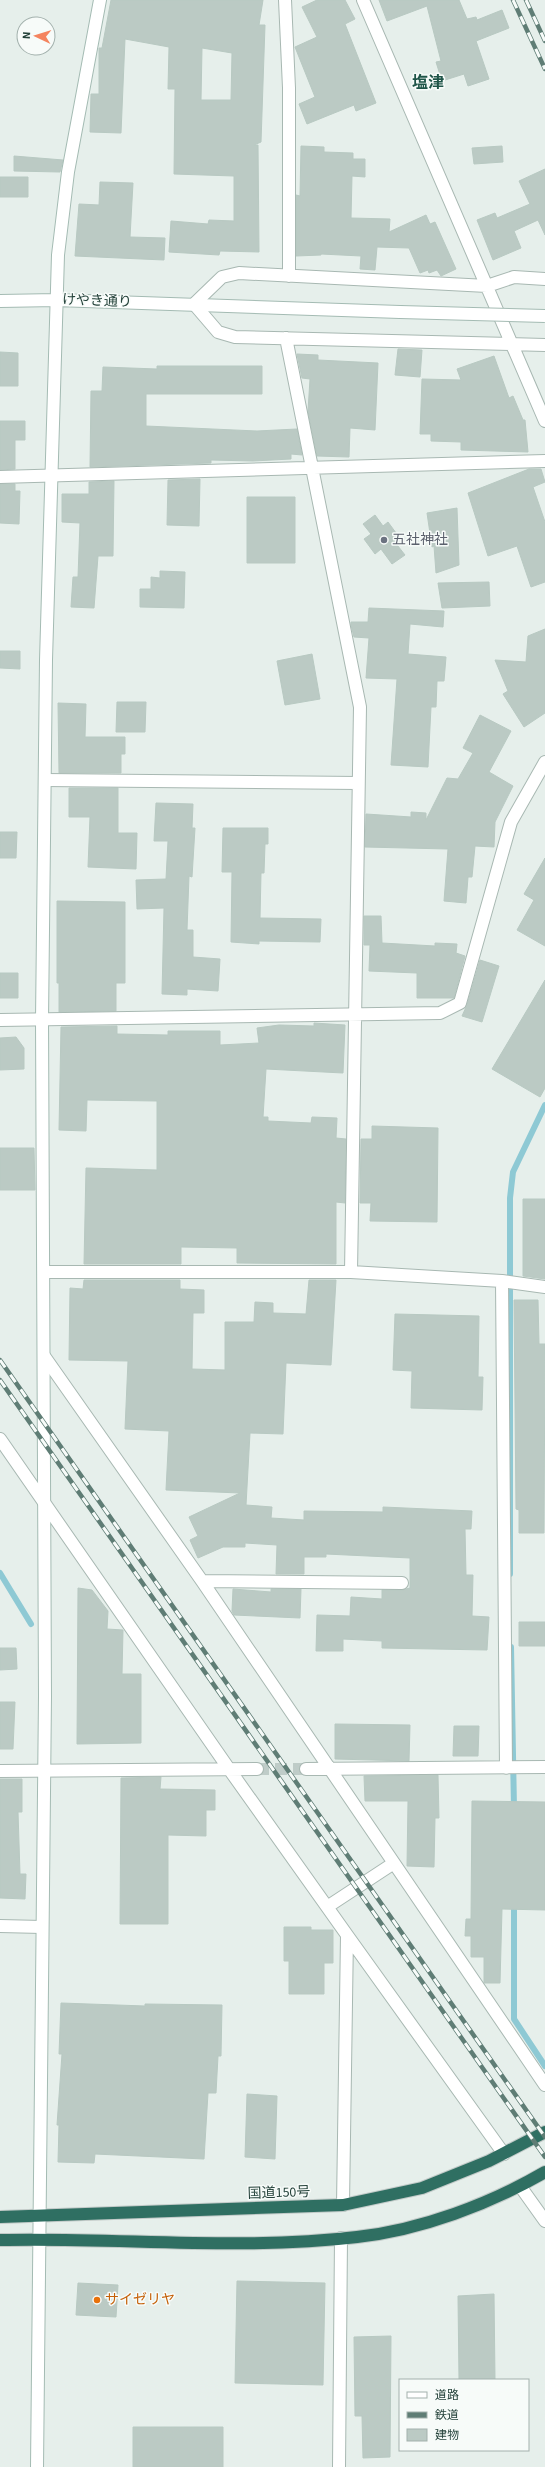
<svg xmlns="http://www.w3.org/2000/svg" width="545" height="2467" viewBox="0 0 545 2467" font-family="'Source Sans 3','Noto Sans JP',sans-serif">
  <rect width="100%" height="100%" fill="#e6efeb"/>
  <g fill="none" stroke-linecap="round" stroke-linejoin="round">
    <path stroke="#8ec9d4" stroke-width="6" d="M 0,1573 L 31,1624
      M 510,1574 L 510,1198 L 513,1172 L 545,1105
      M 511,1647 L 514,1808
      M 514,1901 L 514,2019 L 545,2066"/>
  </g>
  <path fill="#bbcac4" stroke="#b8c9c2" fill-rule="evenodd" d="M 111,0 L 263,0 L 259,25 L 265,25 L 261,142 L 254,145 L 258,145 L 259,252 L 220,251 L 219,255 L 169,252 L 171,221 L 208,224 L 209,220 L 234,221 L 234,176 L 174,174 L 175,89 L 168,89 L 169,47 L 125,39 L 121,133 L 90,132 L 91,94 L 99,94 L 99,48 L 102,48 ZM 202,48 L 232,53 L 231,100 L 201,100 Z
    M 317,0 L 345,0 L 355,19 L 345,24 L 376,103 L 356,111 L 354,105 L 307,124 L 299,104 L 315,97 L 295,47 L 317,37 L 302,7 Z
    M 379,0 L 459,0 L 467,19 L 476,17 L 477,20 L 502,10 L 509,28 L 476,41 L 489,79 L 468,86 L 464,74 L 442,81 L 436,62 L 441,61 L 427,6 L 387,21 Z
    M 301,146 L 324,147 L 324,152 L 353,153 L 353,159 L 365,159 L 365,177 L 352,176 L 351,218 L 390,219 L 389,232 L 426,215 L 430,224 L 435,222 L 456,269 L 441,276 L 437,270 L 429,273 L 428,270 L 420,273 L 409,248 L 377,247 L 375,270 L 360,269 L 361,256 L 321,254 L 321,255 L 296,256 L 296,195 L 300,196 Z
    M 502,146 L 503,162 L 474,164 L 472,148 Z
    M 14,156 L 63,160 L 60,172 L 14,171 Z
    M 545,169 L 545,235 L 538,220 L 514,231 L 521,248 L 493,260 L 477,220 L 495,213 L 497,218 L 530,204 L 519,181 Z
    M 0,177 L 28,177 L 28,197 L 0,197 Z
    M 100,182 L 133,183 L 130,237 L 165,238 L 164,260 L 75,256 L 79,204 L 99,205 Z
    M 398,349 L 422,350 L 420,377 L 395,375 Z
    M 0,352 L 18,353 L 18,386 L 0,386 Z
    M 297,354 L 318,355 L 318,360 L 378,363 L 375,430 L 350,428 L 349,457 L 317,456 L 308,411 L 310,379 L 302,378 Z
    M 494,356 L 509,398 L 513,396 L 523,420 L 525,420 L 528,452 L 461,450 L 461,442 L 431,441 L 431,434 L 420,434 L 422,379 L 461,380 L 457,369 Z
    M 157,366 L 262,366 L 262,394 L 146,394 L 146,426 L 257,431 L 297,429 L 302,455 L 291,454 L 291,459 L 253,461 L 211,460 L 211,463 L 90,467 L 91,391 L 102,391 L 103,367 L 157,369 Z
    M 0,421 L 25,421 L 25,440 L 15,440 L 15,469 L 0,470 Z
    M 529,469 L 541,469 L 545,482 L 533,487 L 545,522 L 545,582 L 531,587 L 517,546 L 488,556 L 468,493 Z
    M 200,479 L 199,526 L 167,525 L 168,480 Z
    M 114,481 L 113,556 L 98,556 L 94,608 L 71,607 L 73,577 L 78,577 L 80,523 L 62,522 L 62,494 L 89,494 L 89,482 Z
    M 0,484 L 15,484 L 15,491 L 20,491 L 19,524 L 0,523 Z
    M 247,497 L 295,497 L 295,563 L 247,563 Z
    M 457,508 L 459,565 L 436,573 L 434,546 L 432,547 L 427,513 Z
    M 375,515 L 383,526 L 388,522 L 399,537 L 394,541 L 405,555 L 392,564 L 381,549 L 375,554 L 364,539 L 371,534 L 363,524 Z
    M 160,571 L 185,572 L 184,608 L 140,607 L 140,589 L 151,589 L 151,577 L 160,578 Z
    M 489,582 L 490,606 L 442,608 L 438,583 Z
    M 369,608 L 444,611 L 443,627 L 410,624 L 408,654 L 446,657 L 444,681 L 437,681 L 436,707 L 431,707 L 428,767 L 391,765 L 397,679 L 366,678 L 369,638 L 354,637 L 351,625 L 351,622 L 368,622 Z
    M 545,629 L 545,713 L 524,727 L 503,694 L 508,691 L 495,660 L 526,662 L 528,636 Z
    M 0,651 L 20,651 L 20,669 L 0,668 Z
    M 312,654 L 320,699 L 285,705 L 277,661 Z
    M 117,702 L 146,702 L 145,732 L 116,732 Z
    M 58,703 L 86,704 L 85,737 L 125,737 L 125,754 L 121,754 L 121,773 L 59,773 Z
    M 480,715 L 511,731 L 489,772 L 513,786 L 495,822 L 494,847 L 475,846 L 472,877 L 468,877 L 466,903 L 444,901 L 448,849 L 365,847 L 366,814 L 411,817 L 411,812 L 426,813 L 426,820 L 447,778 L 458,779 L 473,753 L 463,748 Z
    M 69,788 L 118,788 L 118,833 L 137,833 L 136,869 L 88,867 L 90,817 L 69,817 Z
    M 156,803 L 193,804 L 192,828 L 195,828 L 192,877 L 189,876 L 187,930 L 193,930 L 193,957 L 220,959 L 218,991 L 187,989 L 187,995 L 162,994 L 164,908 L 137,909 L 136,880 L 166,879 L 168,841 L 154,841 Z
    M 223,828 L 268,828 L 268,844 L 265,844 L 264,873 L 261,873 L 260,918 L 321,919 L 320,942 L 259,941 L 259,944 L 231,942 L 232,872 L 222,872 Z
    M 0,832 L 17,832 L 16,858 L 0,858 Z
    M 545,858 L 545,946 L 517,930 L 534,900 L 524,894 Z
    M 57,901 L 125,902 L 125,983 L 116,983 L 116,1011 L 59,1012 L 59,983 L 57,983 Z
    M 364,916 L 381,916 L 382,943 L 435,946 L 435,943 L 457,944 L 456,953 L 465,956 L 454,998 L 417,998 L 417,973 L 369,971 L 370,945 L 364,945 Z
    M 480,960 L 499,966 L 482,1022 L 462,1016 L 467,1005 Z
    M 0,973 L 18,973 L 18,998 L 0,998 Z
    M 545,980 L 545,1088 L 540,1097 L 492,1069 Z
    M 314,1023 L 345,1025 L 343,1073 L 266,1069 L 263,1117 L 268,1117 L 268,1121 L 311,1123 L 312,1117 L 337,1118 L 336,1138 L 346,1139 L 345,1203 L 336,1202 L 336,1264 L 237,1263 L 237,1248 L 181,1247 L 181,1264 L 84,1264 L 86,1168 L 157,1170 L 157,1101 L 87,1100 L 86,1131 L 59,1130 L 61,1027 L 117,1026 L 117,1034 L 168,1035 L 168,1031 L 220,1031 L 220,1045 L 259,1043 L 257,1028 L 279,1025 L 314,1026 Z
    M 16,1037 L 24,1048 L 24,1069 L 0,1070 L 0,1038 Z
    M 372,1126 L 438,1128 L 437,1222 L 370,1221 L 371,1203 L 360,1203 L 361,1139 L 372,1139 Z
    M 0,1148 L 34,1148 L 35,1190 L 0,1190 Z
    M 523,1199 L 545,1199 L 545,1279 L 523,1276 Z
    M 84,1280 L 180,1280 L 180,1289 L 204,1290 L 204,1313 L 193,1313 L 192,1369 L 225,1370 L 225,1322 L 254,1322 L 255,1302 L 273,1303 L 273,1313 L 306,1314 L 309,1280 L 336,1280 L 331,1365 L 286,1363 L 283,1434 L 250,1433 L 246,1505 L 272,1507 L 271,1518 L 304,1520 L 304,1511 L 383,1512 L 383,1507 L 472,1511 L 471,1529 L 465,1529 L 466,1575 L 473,1575 L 472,1616 L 489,1617 L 487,1650 L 382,1648 L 382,1641 L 343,1639 L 343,1651 L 316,1651 L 317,1615 L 350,1616 L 351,1597 L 382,1599 L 382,1590 L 402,1590 L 410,1588 L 410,1558 L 326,1554 L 326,1557 L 304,1557 L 304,1574 L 276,1574 L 277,1545 L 245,1543 L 245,1547 L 223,1547 L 198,1558 L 190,1540 L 198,1536 L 189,1517 L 240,1493 L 166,1490 L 169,1431 L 125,1429 L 128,1361 L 69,1360 L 70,1288 L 83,1289 Z
    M 514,1300 L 538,1300 L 539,1344 L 545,1344 L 544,1533 L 519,1533 L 519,1510 L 516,1509 Z
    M 395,1314 L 479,1316 L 478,1377 L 483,1377 L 482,1410 L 411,1408 L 412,1371 L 393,1370 Z
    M 78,1588 L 92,1590 L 108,1611 L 107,1629 L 123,1630 L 122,1674 L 141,1674 L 141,1743 L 77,1744 Z
    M 233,1589 L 271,1592 L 271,1589 L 301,1589 L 300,1618 L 234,1615 L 232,1611 Z
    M 519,1622 L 545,1622 L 545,1646 L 519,1646 Z
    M 0,1648 L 16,1648 L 17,1669 L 0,1670 Z
    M 0,1702 L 15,1702 L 13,1749 L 0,1749 Z
    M 335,1724 L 410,1725 L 409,1761 L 335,1759 Z
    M 454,1726 L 479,1726 L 478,1756 L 453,1756 Z
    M 438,1775 L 439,1818 L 435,1818 L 434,1867 L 407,1866 L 408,1801 L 365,1801 L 364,1776 Z
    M 161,1777 L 160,1789 L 215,1790 L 215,1810 L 206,1810 L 206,1836 L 168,1835 L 168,1924 L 120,1924 L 121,1778 Z
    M 0,1779 L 22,1779 L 22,1812 L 18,1812 L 20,1874 L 26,1874 L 25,1899 L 0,1898 Z
    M 472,1801 L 545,1802 L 545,1910 L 502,1909 L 500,1983 L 484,1983 L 484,1957 L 471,1957 L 471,1936 L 465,1936 L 466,1919 L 471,1919 Z
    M 284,1927 L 311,1927 L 311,1930 L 333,1930 L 333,1963 L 324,1963 L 324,1994 L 289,1994 L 289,1961 L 284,1961 Z
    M 61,2003 L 145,2006 L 145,2004 L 222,2005 L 221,2056 L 218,2056 L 216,2093 L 208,2093 L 204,2159 L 95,2154 L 94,2163 L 58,2162 L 59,2125 L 57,2125 L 62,2054 L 59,2054 Z
    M 247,2094 L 277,2096 L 275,2159 L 245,2157 Z
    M 237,2281 L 325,2283 L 323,2385 L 235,2383 Z
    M 78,2283 L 118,2285 L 116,2317 L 76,2315 Z
    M 494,2294 L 495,2380 L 459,2380 L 458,2296 Z
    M 391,2336 L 390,2457 L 363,2458 L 362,2416 L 355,2416 L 354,2337 Z
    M 133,2427 L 223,2427 L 223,2467 L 133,2467 Z"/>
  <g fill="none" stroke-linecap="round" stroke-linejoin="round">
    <path stroke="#bfccc8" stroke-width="12" stroke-dasharray="12 6" stroke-linecap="butt" d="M 257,1769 L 306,1769"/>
    <defs>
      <path id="street" d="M 285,0 L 289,88 L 289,276
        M 363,0 L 545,421
        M 545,279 L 514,277 L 487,286 L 239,273 L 222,277 L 194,304 L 218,332 L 235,337 L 545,345
        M 286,338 L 360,707 L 351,1272
        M 0,477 L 545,461
        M 45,780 L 358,783
        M 0,1020 L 440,1013 L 460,1003 L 511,822 L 545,762
        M 44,1272 L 351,1272 L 502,1281 L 545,1287
        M 502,1281 L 506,1768
        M 44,1356 L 202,1581 L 545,2085
        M 0,1439 L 229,1769 L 347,1935 L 343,2205
        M 202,1581 L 402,1583
        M 306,1769 L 545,1767
        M 0,1771 L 257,1769
        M 327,1907 L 394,1863
        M 0,1926 L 42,1927
        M 347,1935 L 504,2154
        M 520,2186 L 545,2221
        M 339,2467 L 341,2238"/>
      <path id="secondary" d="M 0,301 L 56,300 L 400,312
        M 37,2467 L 45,1696 L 42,1020 L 46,660 L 58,255 L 68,172 L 100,0"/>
      <path id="highway" d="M 0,2217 L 343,2205 L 422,2188 L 489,2161 L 545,2132
        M 0,2240 C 118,2237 240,2251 357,2237 C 421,2230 490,2204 545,2172"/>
    </defs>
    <use href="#street" stroke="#a8b8b2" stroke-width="14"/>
    <use href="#secondary" stroke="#a4bbb3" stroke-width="14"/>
    <use href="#highway" stroke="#c2cac8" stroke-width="14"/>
    <use href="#street" stroke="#fff" stroke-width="12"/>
    <use href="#secondary" stroke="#fff" stroke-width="12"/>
    <use href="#highway" stroke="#2f6f62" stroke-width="12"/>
    <defs>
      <path id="rail" d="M 513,0 L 545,69
        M 526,0 L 545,41
        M 0,1360 L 545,2137
        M 0,1380 L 545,2157"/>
    </defs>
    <use href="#rail" stroke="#5f7d75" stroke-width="4.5"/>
    <use href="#rail" stroke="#f7fbf9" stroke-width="3" stroke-dasharray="9" stroke-linecap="butt"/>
    <defs>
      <path id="secondary-bridge" d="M 400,312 L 545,316"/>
    </defs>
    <use href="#secondary-bridge" stroke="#a4bbb3" stroke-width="14" stroke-linecap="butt"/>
    <use href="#secondary-bridge" stroke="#fff" stroke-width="12"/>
  </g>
  <circle fill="#6b7280" stroke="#f7fbf9" stroke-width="1.5" cx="384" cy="540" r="4"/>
  <circle fill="#e8710a" stroke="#f7fbf9" stroke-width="1.5" cx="97" cy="2300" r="4"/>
  <g text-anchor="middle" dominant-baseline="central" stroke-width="3" stroke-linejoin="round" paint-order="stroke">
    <g font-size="14" fill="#24423a" stroke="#f7fbf9">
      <text transform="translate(97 301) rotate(2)">けやき通り</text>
      <text transform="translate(279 2193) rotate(-2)">国道150号</text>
    </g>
    <g font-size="14" fill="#5b616d" stroke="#f7fbf9" text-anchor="start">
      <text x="392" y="540">五社神社</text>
    </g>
    <g font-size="14" fill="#c56008" stroke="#f7fbf9" text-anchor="start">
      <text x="105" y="2300">サイゼリヤ</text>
    </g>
    <g font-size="16" font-weight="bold" fill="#1f5548" stroke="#f7fbf9">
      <text x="428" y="83">塩津</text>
    </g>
  </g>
  <rect x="399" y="2379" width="130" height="72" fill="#f7fbf9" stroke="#a3b1ad"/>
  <rect x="407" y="2392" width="20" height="6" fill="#ffffff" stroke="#a3b1ad"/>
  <text x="435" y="2399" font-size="12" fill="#24423a">道路</text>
  <rect x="407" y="2412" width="20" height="6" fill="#5f7d75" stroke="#a3b1ad"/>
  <text x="435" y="2419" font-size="12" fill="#24423a">鉄道</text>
  <rect x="407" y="2429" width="20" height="12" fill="#bbcac4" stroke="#a3b1ad"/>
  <text x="435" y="2439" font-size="12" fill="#24423a">建物</text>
  <g transform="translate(36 36) rotate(274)"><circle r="19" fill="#f7fbf9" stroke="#a3b1ad"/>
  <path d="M0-3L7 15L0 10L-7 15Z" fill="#f4845f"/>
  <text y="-6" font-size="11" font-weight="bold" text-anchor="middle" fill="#24423a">N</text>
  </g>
</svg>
